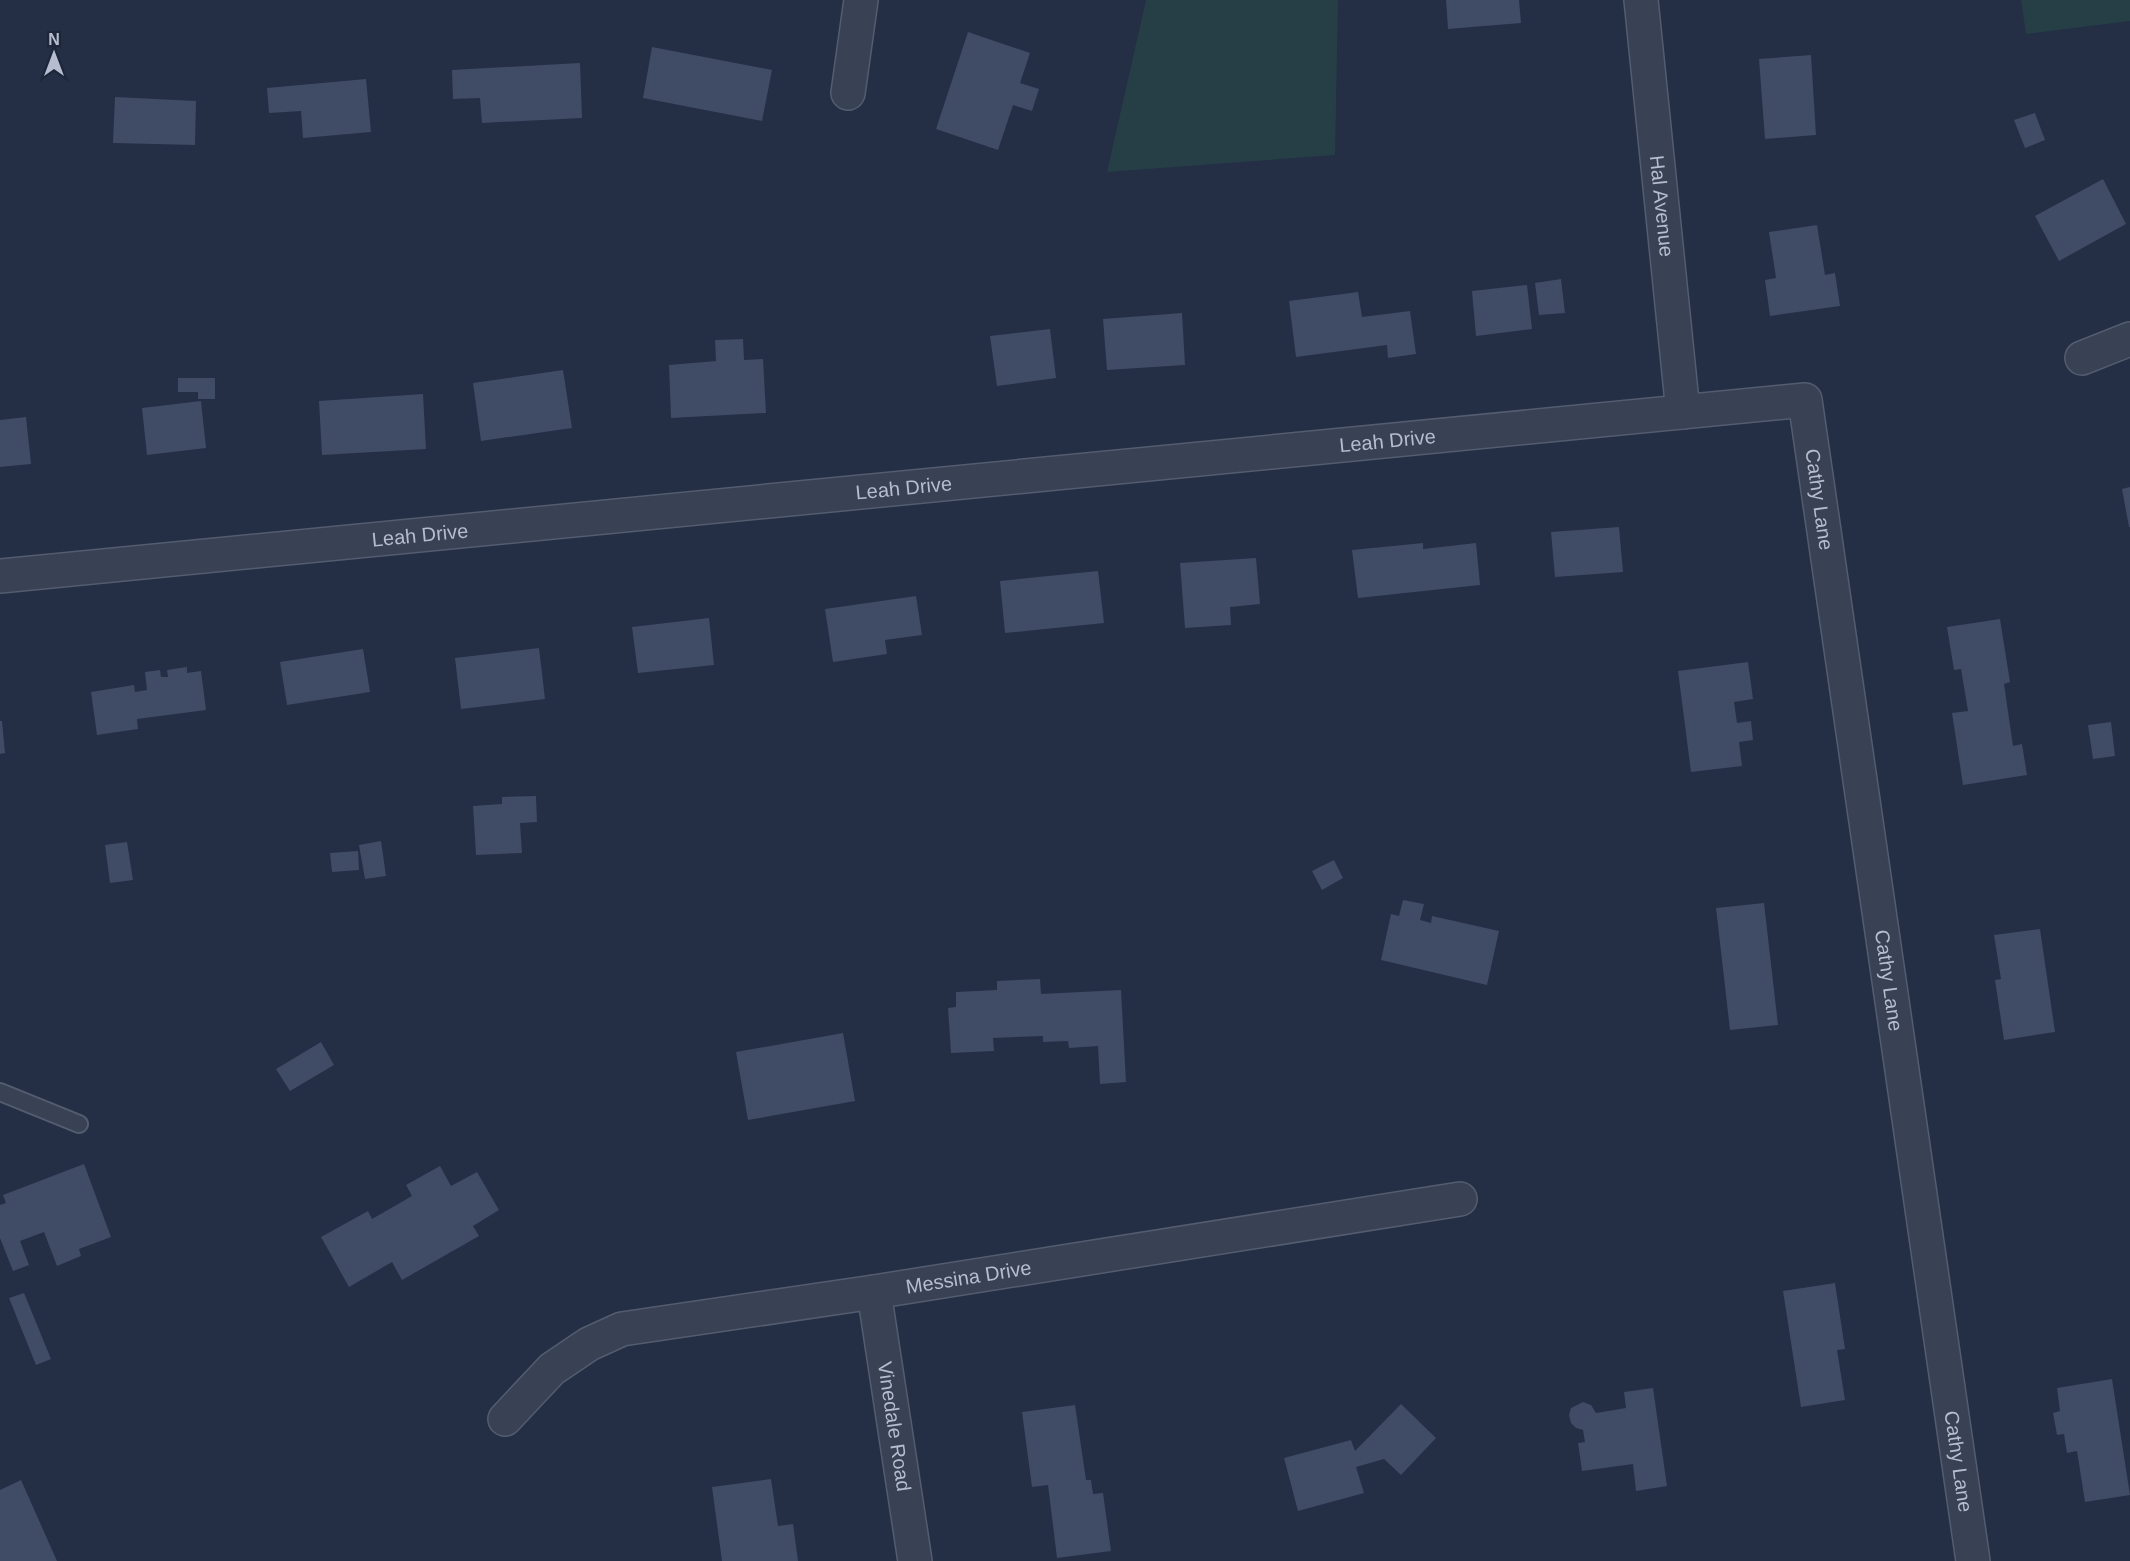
<svg xmlns="http://www.w3.org/2000/svg" width="2130" height="1561" viewBox="0 0 2130 1561" font-family="Helvetica,sans-serif">
  <rect width="100%" height="100%" fill="#242e45"/>
  <path fill="#263f46" d="M 1146,0 L 1338,0 L 1335,155 L 1107,172 Z
    M 2021,0 L 2130,0 L 2130,21 L 2026,34 Z"/>
  <path fill="#404b66" d="M 1446,0 L 1519,0 L 1521,23 L 1448,29 Z
    M 968,32 L 1030,53 L 1020,83 L 1039,89 L 1032,111 L 1013,105 L 998,150 L 936,129 Z
    M 652,47 L 772,70 L 762,121 L 643,98 Z
    M 1811,55 L 1816,135 L 1765,139 L 1759,59 Z
    M 580,63 L 582,118 L 482,123 L 480,98 L 453,99 L 452,70 Z
    M 366,79 L 371,132 L 303,138 L 301,111 L 269,113 L 267,88 Z
    M 115,97 L 196,101 L 195,145 L 113,143 Z
    M 2035,113 L 2045,140 L 2025,148 L 2014,120 Z
    M 2103,179 L 2126,224 L 2059,261 L 2035,216 Z
    M 1817,225 L 1825,275 L 1835,273 L 1840,306 L 1770,316 L 1765,280 L 1776,278 L 1769,232 Z
    M 1561,279 L 1565,313 L 1539,315 L 1535,283 Z
    M 1527,285 L 1532,329 L 1476,336 L 1472,291 Z
    M 1358,292 L 1362,317 L 1410,311 L 1416,354 L 1388,358 L 1387,345 L 1296,357 L 1289,301 Z
    M 1182,313 L 1185,365 L 1107,370 L 1103,319 Z
    M 1050,329 L 1056,378 L 997,386 L 990,336 Z
    M 743,339 L 744,360 L 763,359 L 766,413 L 671,418 L 669,365 L 716,361 L 715,340 Z
    M 563,370 L 572,428 L 481,441 L 473,383 Z
    M 178,378 L 215,378 L 215,399 L 198,399 L 198,392 L 178,392 Z
    M 423,394 L 426,449 L 322,455 L 319,401 Z
    M 201,401 L 206,448 L 147,455 L 142,408 Z
    M 26,417 L 31,464 L 0,467 L 0,420 Z
    M 2130,487 L 2130,527 L 2129,527 L 2122,489 Z
    M 1619,527 L 1623,572 L 1555,577 L 1551,532 Z
    M 1423,543 L 1423,549 L 1476,543 L 1480,585 L 1358,598 L 1352,550 Z
    M 1256,558 L 1260,604 L 1230,607 L 1231,625 L 1185,628 L 1180,563 Z
    M 1098,571 L 1104,623 L 1005,633 L 1000,581 Z
    M 916,596 L 922,635 L 885,640 L 887,654 L 833,662 L 825,609 Z
    M 709,618 L 714,665 L 638,673 L 632,627 Z
    M 2000,619 L 2010,682 L 2004,684 L 2013,746 L 2022,744 L 2027,775 L 1963,785 L 1952,713 L 1968,711 L 1961,669 L 1954,670 L 1947,627 Z
    M 539,648 L 545,699 L 461,709 L 455,658 Z
    M 363,649 L 370,692 L 287,705 L 280,662 Z
    M 1748,662 L 1753,699 L 1734,702 L 1737,723 L 1751,721 L 1753,740 L 1739,742 L 1742,766 L 1691,772 L 1678,671 Z
    M 187,667 L 187,673 L 201,671 L 206,710 L 137,719 L 138,729 L 97,735 L 91,692 L 134,685 L 135,692 L 147,690 L 145,672 L 160,670 L 161,677 L 168,677 L 167,670 Z
    M 0,721 L 2,721 L 5,753 L 0,754 Z
    M 2111,722 L 2115,756 L 2093,759 L 2088,725 Z
    M 536,796 L 537,822 L 520,823 L 522,853 L 476,855 L 473,806 L 502,804 L 502,797 Z
    M 381,841 L 386,876 L 365,879 L 359,845 Z
    M 127,842 L 133,880 L 110,883 L 105,845 Z
    M 358,851 L 359,870 L 332,872 L 330,853 Z
    M 1334,860 L 1343,878 L 1322,890 L 1312,871 Z
    M 1403,900 L 1424,904 L 1420,920 L 1431,923 L 1432,916 L 1499,931 L 1487,985 L 1381,960 L 1391,914 L 1399,916 Z
    M 1764,903 L 1778,1025 L 1730,1030 L 1716,908 Z
    M 2040,929 L 2055,1032 L 2004,1040 L 1995,980 L 2001,979 L 1994,935 Z
    M 1040,979 L 1041,994 L 1121,990 L 1126,1082 L 1100,1084 L 1098,1046 L 1069,1048 L 1068,1041 L 1043,1042 L 1043,1036 L 993,1038 L 994,1051 L 951,1053 L 948,1008 L 956,1007 L 956,992 L 997,990 L 997,981 Z
    M 843,1033 L 855,1101 L 748,1120 L 736,1052 Z
    M 321,1042 L 334,1065 L 290,1091 L 276,1069 Z
    M 84,1164 L 111,1237 L 79,1249 L 81,1256 L 57,1266 L 44,1232 L 20,1241 L 29,1265 L 13,1271 L 0,1238 L 0,1205 L 6,1203 L 3,1195 Z
    M 440,1166 L 451,1186 L 477,1172 L 499,1210 L 473,1226 L 479,1236 L 402,1280 L 392,1262 L 349,1287 L 321,1237 L 368,1211 L 372,1219 L 412,1196 L 406,1185 Z
    M 1835,1283 L 1845,1349 L 1837,1350 L 1845,1400 L 1801,1407 L 1783,1291 Z
    M 24,1293 L 51,1359 L 36,1365 L 9,1298 Z
    M 2112,1379 L 2130,1495 L 2085,1502 L 2077,1451 L 2067,1453 L 2064,1434 L 2057,1435 L 2053,1413 L 2060,1411 L 2057,1388 Z
    M 1653,1388 L 1667,1486 L 1636,1491 L 1633,1464 L 1582,1471 L 1578,1443 L 1585,1442 L 1583,1430 L 1576,1428 L 1571,1423 L 1569,1415 L 1571,1408 L 1583,1402 L 1591,1405 L 1596,1413 L 1626,1408 L 1624,1392 Z
    M 1401,1404 L 1436,1438 L 1401,1475 L 1384,1459 L 1356,1467 L 1364,1493 L 1298,1511 L 1284,1458 L 1351,1440 L 1355,1451 Z
    M 1075,1405 L 1086,1480 L 1091,1480 L 1093,1494 L 1103,1493 L 1111,1551 L 1057,1558 L 1048,1485 L 1032,1487 L 1022,1412 Z
    M 771,1479 L 778,1526 L 793,1524 L 798,1561 L 722,1561 L 712,1487 Z
    M 21,1480 L 57,1561 L 0,1561 L 0,1490 Z"/>
  <g fill="none" stroke-linecap="round" stroke-linejoin="round">
    <defs>
      <path id="service" d="M 0,1092 L 79,1124"/>
      <g id="minor">
        <path id="s1" d="M 1641,0 L 1683,412"/>
        <path d="M 848,93 L 861,0"/>
        <path d="M 2082,358 L 2130,339"/>
        <path id="s2" d="M 0,576 L 1805,400 L 1973,1561"/>
        <path id="s3" d="M 874,1292 L 915,1561"/>
        <path id="s4" d="M 505,1419 L 552,1369 L 589,1344 L 622,1329 L 874,1292 L 1460,1199"/>
      </g>
    </defs>
    <use href="#service" stroke="#545c6f" stroke-width="20"/>
    <use href="#minor" stroke="#545c6f" stroke-width="36"/>
    <use href="#service" stroke="#394155" stroke-width="16"/>
    <use href="#minor" stroke="#394155" stroke-width="33"/>
  </g>
  <g text-anchor="middle" dominant-baseline="central" stroke-width="5" stroke-linejoin="round" paint-order="stroke">
    <g font-size="20" fill="#b6bdce" stroke="#1d263a">
      <text stroke="none"><textPath href="#s1" startOffset="207">Hal Avenue</textPath></text>
      <text stroke="none"><textPath href="#s2" startOffset="1394">Leah Drive</textPath></text>
      <text stroke="none"><textPath href="#s2" startOffset="908">Leah Drive</textPath></text>
      <text stroke="none"><textPath href="#s2" startOffset="1914">Cathy Lane</textPath></text>
      <text stroke="none"><textPath href="#s2" startOffset="422">Leah Drive</textPath></text>
      <text stroke="none"><textPath href="#s2" startOffset="2400">Cathy Lane</textPath></text>
      <text stroke="none"><textPath href="#s4" startOffset="500">Messina Drive</textPath></text>
      <text stroke="none"><textPath href="#s3" startOffset="136">Vinedale Road</textPath></text>
      <text stroke="none"><textPath href="#s2" startOffset="2886">Cathy Lane</textPath></text>
    </g>
  </g>
  <g transform="translate(54 54)" stroke="#1d263a" stroke-width="4.5" paint-order="stroke">
  <path d="M0-4.5L10 22L0 15L-10 22Z" fill="#b6bdce"/>
  <text y="-9" font-size="16" font-weight="bold" text-anchor="middle" fill="#b6bdce">N</text>
  </g>
</svg>
